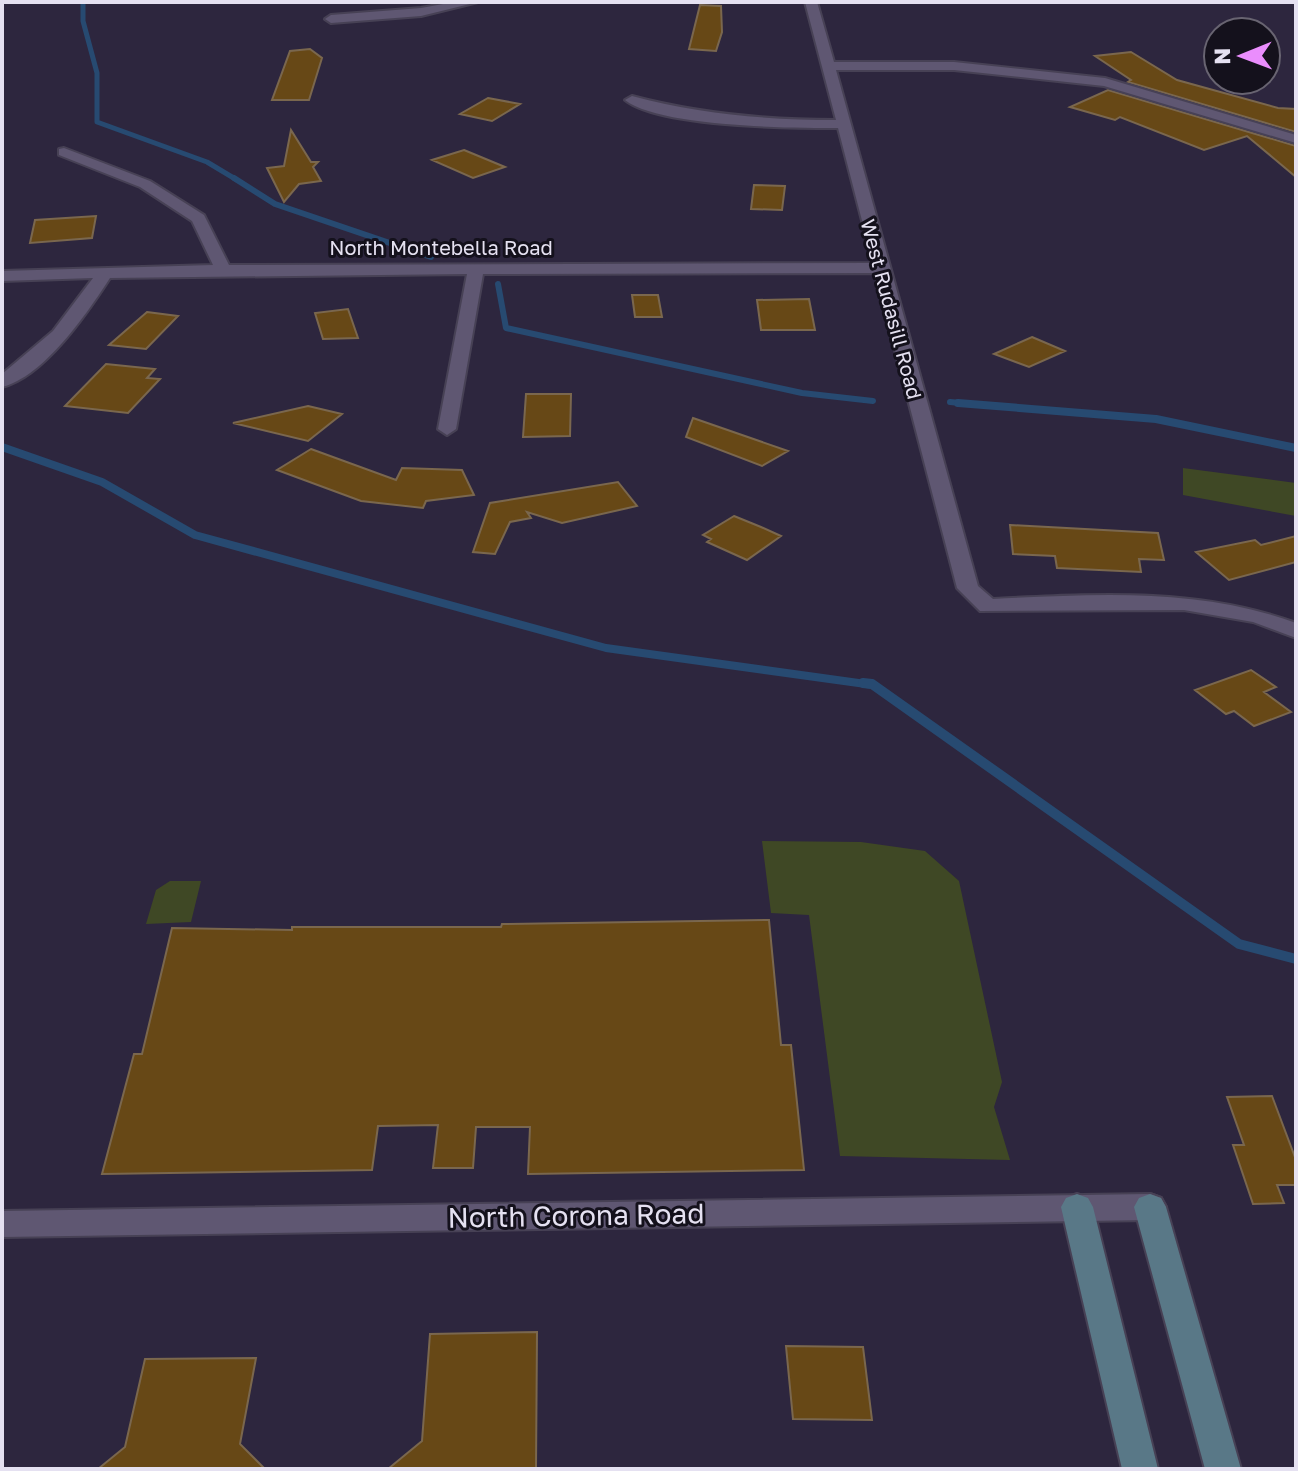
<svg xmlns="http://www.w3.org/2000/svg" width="1298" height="1471" viewBox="0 0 1298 1471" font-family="'Golos Text',sans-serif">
  <rect width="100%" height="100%" fill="#2d263e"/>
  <path fill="#3f4825" d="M 1183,468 L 1296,483 L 1296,516 L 1183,495 Z
    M 762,841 L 861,842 L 925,851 L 959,881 L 1002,1082 L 994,1107 L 1010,1160 L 840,1156 L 809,915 L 771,913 Z
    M 170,881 L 201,881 L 191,922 L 146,924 L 156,890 Z"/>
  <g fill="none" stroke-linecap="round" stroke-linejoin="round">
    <path stroke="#274a71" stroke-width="5" d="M 83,2 L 83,21 L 97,73 L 97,122 L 207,162 L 237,180"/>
    <path stroke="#274a71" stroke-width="6" d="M 234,178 L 275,204 L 431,257
      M 498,284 L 506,328 L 802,393 L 873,401
      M 950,402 L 982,405"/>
    <path stroke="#274a71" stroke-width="8" d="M 958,403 L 1156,419 L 1296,448
      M 2,447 L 102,482 L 195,535 L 606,648 L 873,685"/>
    <path stroke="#274a71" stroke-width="10" d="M 863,683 L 872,684 L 1239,944 L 1296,959"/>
  </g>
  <path fill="#674816" stroke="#7a674e" stroke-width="2" d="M 700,5 L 721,6 L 722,32 L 716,51 L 689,49 Z
    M 310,49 L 322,58 L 309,100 L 272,100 L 290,51 Z
    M 1131,52 L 1177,80 L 1278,108 L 1296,109 L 1296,132 L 1128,82 L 1131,80 L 1095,56 Z
    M 1108,90 L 1296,146 L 1296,177 L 1247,136 L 1204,150 L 1120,117 L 1115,120 L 1070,107 Z
    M 488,98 L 520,104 L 492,121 L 460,114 Z
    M 291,130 L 311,162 L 318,162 L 313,167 L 321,181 L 299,184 L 284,202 L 267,168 L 284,166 Z
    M 464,150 L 505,167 L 473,178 L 432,160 Z
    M 754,185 L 785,186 L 782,210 L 751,209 Z
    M 96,216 L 92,238 L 30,243 L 35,220 Z
    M 632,295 L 658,295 L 662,317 L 635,317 Z
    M 809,299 L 815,330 L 761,330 L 757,300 Z
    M 348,309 L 358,338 L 323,339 L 315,313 Z
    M 147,312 L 178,316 L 146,349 L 109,345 Z
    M 1032,337 L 1065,351 L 1029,367 L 994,354 Z
    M 106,364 L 155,369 L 147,378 L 160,379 L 128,413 L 65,406 Z
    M 526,394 L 571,394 L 570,436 L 523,437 Z
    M 308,406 L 342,414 L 308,441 L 233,423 Z
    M 693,418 L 788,451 L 762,466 L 686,437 Z
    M 311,449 L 396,480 L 402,468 L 462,470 L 474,495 L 426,501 L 423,508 L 361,501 L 277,470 Z
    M 618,482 L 637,506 L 562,523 L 527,512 L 531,518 L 510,522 L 495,554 L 473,552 L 490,503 Z
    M 734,516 L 761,527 L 781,536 L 747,560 L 707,542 L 711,539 L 703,535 Z
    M 1010,525 L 1158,533 L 1164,560 L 1139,559 L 1141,572 L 1057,568 L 1055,556 L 1013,554 Z
    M 1296,536 L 1296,562 L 1229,580 L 1196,552 L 1255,540 L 1261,545 Z
    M 1251,670 L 1276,687 L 1264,692 L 1291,712 L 1254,726 L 1234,711 L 1226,714 L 1195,690 Z
    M 769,920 L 781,1045 L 791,1045 L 804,1170 L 528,1174 L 530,1127 L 476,1127 L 473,1168 L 433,1168 L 438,1125 L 378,1126 L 372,1170 L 102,1174 L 134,1054 L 142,1054 L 172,928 L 292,930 L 292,927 L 501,927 L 502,924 Z
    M 1272,1096 L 1296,1160 L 1296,1185 L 1277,1185 L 1284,1203 L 1253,1204 L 1233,1145 L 1244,1145 L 1227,1097 Z
    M 537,1332 L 536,1469 L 388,1469 L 422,1441 L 430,1334 Z
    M 786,1346 L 863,1347 L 872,1420 L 793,1419 Z
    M 256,1358 L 240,1444 L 265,1469 L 98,1469 L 125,1447 L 145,1359 Z"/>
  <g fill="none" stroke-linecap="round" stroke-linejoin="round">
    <defs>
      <path id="street" d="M 454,2 L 478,2 L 421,16 L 331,23 L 325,19 L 331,15 L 421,8 Z
        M 805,2 L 817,2 L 834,62 L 954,62 L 1105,78 L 1296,135 L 1296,143 L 1104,86 L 954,70 L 836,70 L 978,586 L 993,599 C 1096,594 1198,587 1296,623 L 1296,638 L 1253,622 L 1184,610 L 980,611 L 957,588 L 875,273 L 483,274 L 456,429 L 447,435 L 438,429 L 467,274 L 110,278 C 88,312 44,377 2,387 L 2,374 L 53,331 L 93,278 L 2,281 L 2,271 L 213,265 L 192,221 L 140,187 L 59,155 L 59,149 L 64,148 L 150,181 L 204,215 L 229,265 L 873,263 L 838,128 C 792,128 659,127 625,100 L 632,96 C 700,114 765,120 836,120 Z
        M 1150,1194 L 1161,1198 L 1166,1207 L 1161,1216 L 1150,1220 L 2,1237 L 2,1211 Z"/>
      <path id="secondary" d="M 1077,1194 L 1088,1198 L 1093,1207 L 1158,1469 L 1122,1469 L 1061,1207 L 1066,1198 Z
        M 1150,1194 L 1161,1198 L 1166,1207 L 1241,1469 L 1205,1469 L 1134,1207 L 1139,1198 Z"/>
    </defs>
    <use href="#street" stroke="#474155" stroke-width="4"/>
    <use href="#secondary" stroke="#474155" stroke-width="4"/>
    <use href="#street" fill="#5f5772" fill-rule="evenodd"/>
    <use href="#secondary" fill="#597887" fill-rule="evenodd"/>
  </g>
  <g text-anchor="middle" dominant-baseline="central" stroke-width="6" stroke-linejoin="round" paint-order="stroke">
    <g font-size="20" fill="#e5e1f1" stroke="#14111c">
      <text x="441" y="247">North Montebella Road</text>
      <text transform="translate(892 309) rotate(75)">West Rudasill Road</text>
    </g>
    <g font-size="28" fill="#e5e1f1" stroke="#14111c">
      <text transform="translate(576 1215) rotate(-1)">North Corona Road</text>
    </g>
  </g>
  <rect width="1298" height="1471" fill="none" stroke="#e5e1f1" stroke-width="8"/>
  <g transform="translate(1242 56) rotate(269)"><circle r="38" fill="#14111c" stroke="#686471" stroke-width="2"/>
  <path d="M0-6L14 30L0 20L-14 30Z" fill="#ea8dfd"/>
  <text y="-12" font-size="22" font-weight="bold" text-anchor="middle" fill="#e5e1f1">N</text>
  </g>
</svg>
